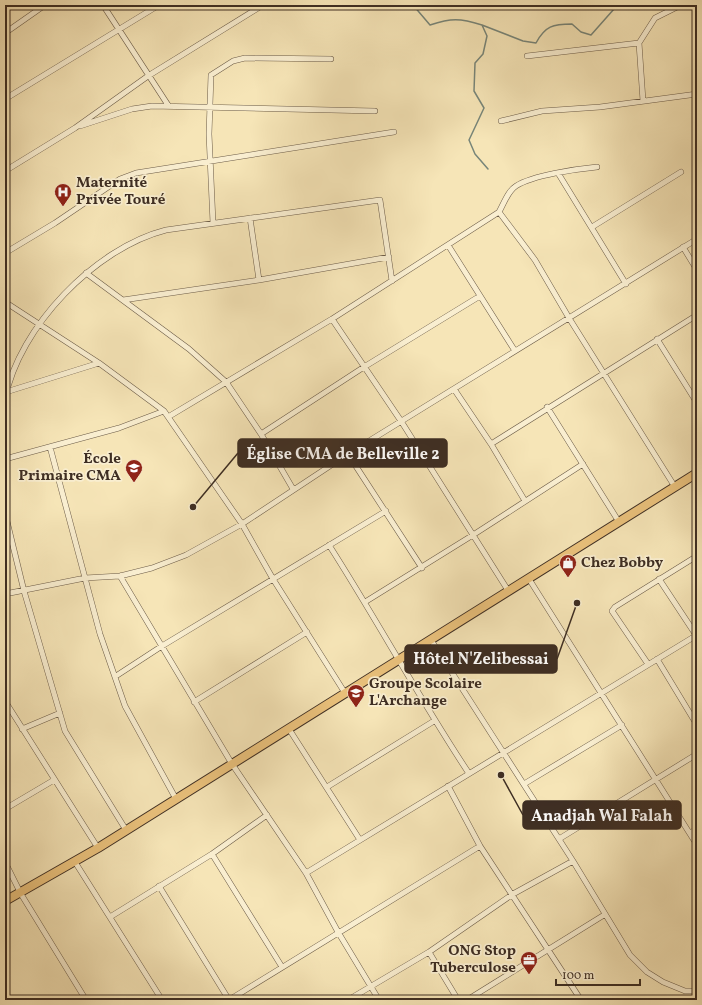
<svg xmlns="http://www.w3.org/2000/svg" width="702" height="1005" viewBox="0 0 702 1005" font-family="Vollkorn,serif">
  <rect width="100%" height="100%" fill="#f6e5b7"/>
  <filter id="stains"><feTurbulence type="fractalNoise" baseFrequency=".005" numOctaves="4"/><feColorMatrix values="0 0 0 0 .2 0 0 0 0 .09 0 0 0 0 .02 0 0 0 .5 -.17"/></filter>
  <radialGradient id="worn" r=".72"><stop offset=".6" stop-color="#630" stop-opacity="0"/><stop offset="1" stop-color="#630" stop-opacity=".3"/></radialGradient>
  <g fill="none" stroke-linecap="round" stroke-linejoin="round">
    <path stroke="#778579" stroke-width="1.5" d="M 413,5 L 430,25 C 451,18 460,18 482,25 L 487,36 L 483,54 L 475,63 L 474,91 L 484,108 L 469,140 L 475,154 L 488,169
      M 482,25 L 523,41 L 536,43 C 545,26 553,24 572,24 L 581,32 L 591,35 L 614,9 L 625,5"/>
    <defs>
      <path id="street" d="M 103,5 L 168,105
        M 5,33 L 45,5
        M 527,56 L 639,43
        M 5,99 L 159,5
        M 643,101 L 639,43 L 655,18 L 681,5
        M 501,121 L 542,111 L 600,107 L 697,94
        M 80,126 L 132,109 L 152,106 L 375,111
        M 5,161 L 9,168
        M 5,171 L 75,128 L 148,76 L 263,5
        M 558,173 L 626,284
        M 499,212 L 535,260 L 569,318 L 675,487
        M 250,218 L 259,280
        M 213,223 L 209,134 L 211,75 L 233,61 L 245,58 L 331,59
        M 592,227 L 681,172
        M 448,245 L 515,351
        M 683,247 L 697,270
        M 5,253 L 55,223 L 120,179 L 136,173 L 394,132
        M 86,273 L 189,349 L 226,382 L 261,434 L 293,489
        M 123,300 L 259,280 L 389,257
        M 5,302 L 99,363 L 164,411 L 242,524 L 273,579 L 345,693
        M 332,319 L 401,421 L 509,592
        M 657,339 L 697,403
        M 454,389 L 491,444 L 525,501
        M 6,392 L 99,363
        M 5,399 C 19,327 95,248 166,230 L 380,200 L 392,281
        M 547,407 L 619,522
        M 168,417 L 332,319 L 499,212 C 504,203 508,191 516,186 C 533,175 577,169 597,167
        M 261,434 L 364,367 L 480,296
        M 491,444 L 697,315
        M 50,447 L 100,634 L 125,706 L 176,799
        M 348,454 L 422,568
        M 5,459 L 119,428 L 164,411
        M 5,513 L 24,591 L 65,731 L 126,830
        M 329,545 C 377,620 419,698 468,772
        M 120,576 L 232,764 L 306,873 L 338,932 L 379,1000
        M 529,579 L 697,845
        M 659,579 L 696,635
        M 5,594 L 85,578 L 120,576 L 152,568 L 186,555 L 242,524 L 348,454 L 697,239
        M 365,602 L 473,535 L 583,464
        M 431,640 L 573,861 L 630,955 L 647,972 L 663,982 L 685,991 L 697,991
        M 657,659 L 697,725
        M 648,664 L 612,611 L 615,607 L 697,556
        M 116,676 L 162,646 L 386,511
        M 5,701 L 98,848
        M 194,702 L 307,632
        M 22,729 L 60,713
        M 289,729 L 360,840
        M 524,784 L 622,725
        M 448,786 L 480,846 L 581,1000
        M 327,787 L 434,721
        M 5,809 L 54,780
        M 690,833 L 697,829
        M 559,839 L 697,754
        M 212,854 L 282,967
        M 5,862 L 21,894 L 86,1000
        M 75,862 L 162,1000
        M 306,873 L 697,635
        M 159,886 L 229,1000
        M 110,917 L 212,854 L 267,815
        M 429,952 L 458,1000
        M 229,1000 L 480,846
        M 348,1000 L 429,952 L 513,894 L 573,861
        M 467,1000 L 604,915"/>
      <path id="primary" d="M 5,901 L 98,848 L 697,473"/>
    </defs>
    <use href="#street" stroke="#6c5c48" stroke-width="6"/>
    <use href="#primary" stroke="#3e2e23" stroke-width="10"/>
    <use href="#street" stroke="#f9eed0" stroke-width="5"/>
    <use href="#primary" stroke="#ebc27c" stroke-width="8"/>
  </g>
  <defs>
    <symbol id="hospital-pin" viewBox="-11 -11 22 30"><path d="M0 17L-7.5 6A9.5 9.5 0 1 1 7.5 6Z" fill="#8f2418" stroke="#f9eed0"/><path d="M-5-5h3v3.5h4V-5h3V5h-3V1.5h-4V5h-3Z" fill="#fff"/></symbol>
    <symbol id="school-pin" viewBox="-11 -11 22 30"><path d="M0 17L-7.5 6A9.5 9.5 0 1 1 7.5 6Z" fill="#8f2418" stroke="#f9eed0"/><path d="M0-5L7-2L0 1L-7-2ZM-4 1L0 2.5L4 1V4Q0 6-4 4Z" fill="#fff"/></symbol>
    <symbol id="shop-pin" viewBox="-11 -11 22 30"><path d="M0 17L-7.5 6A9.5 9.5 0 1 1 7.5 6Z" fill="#8f2418" stroke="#f9eed0"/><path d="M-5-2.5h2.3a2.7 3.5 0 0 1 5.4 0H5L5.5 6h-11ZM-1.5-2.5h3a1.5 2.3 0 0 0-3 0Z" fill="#fff"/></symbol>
    <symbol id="office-pin" viewBox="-11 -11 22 30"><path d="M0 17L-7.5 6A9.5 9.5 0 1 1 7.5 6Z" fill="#8f2418" stroke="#f9eed0"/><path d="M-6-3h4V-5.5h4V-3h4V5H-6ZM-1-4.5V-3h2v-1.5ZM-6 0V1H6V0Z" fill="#fff"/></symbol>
  </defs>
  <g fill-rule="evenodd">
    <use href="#hospital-pin" x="53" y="182" width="20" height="27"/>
    <use href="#school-pin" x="124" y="458" width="20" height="27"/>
    <use href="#shop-pin" x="558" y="553" width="20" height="27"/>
    <use href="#school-pin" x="346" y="683" width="20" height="27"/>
    <use href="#office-pin" x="519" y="950" width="20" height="27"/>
  </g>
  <g text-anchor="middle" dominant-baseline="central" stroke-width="3.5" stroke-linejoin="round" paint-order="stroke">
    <g font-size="15" font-weight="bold" fill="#3e2e23" stroke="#f9eed0" text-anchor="start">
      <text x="76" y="183">Maternité<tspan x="76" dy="17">Privée Touré</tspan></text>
      <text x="121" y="459" text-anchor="end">École<tspan x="121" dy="17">Primaire CMA</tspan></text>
      <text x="581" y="563">Chez Bobby</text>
      <text x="369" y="684">Groupe Scolaire<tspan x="369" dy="17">L'Archange</tspan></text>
      <text x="516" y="951" text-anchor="end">ONG Stop<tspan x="516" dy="17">Tuberculose</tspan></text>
    </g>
  </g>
  <path fill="none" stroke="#3e2e23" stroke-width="1.5" d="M193 507L238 453M577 603L557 659M501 775L523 815"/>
  <g fill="#3e2e23" stroke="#f9eed0" stroke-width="1.5">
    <circle cx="193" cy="507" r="4"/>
    <circle cx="577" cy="603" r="4"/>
    <circle cx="501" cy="775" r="4"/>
  </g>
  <g fill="#3e2e23" stroke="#3e2e23" stroke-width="1.5">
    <rect x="238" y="439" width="209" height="28" rx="4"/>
    <rect x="405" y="645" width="152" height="28" rx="4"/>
    <rect x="523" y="801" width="158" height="28" rx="4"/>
  </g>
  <g font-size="16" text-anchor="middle" font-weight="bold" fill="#fff">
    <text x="343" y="459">Église CMA de Belleville 2</text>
    <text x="481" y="664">Hôtel N'Zelibessai</text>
    <text x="602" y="821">Anadjah Wal Falah</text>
  </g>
  <rect width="702" height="1005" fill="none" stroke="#f6e5b7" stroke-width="20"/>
  <rect x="6" y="6" width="690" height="993" fill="none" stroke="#3e2e23" stroke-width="2"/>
  <rect x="10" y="10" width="682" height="985" fill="none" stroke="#3e2e23"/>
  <path d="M556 979v6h84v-6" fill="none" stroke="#3e2e23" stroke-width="2"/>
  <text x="562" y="979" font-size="12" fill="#3e2e23" stroke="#f9eed0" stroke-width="3" paint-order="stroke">100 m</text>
  <rect width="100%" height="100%" filter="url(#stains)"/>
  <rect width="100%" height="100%" fill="url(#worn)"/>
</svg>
